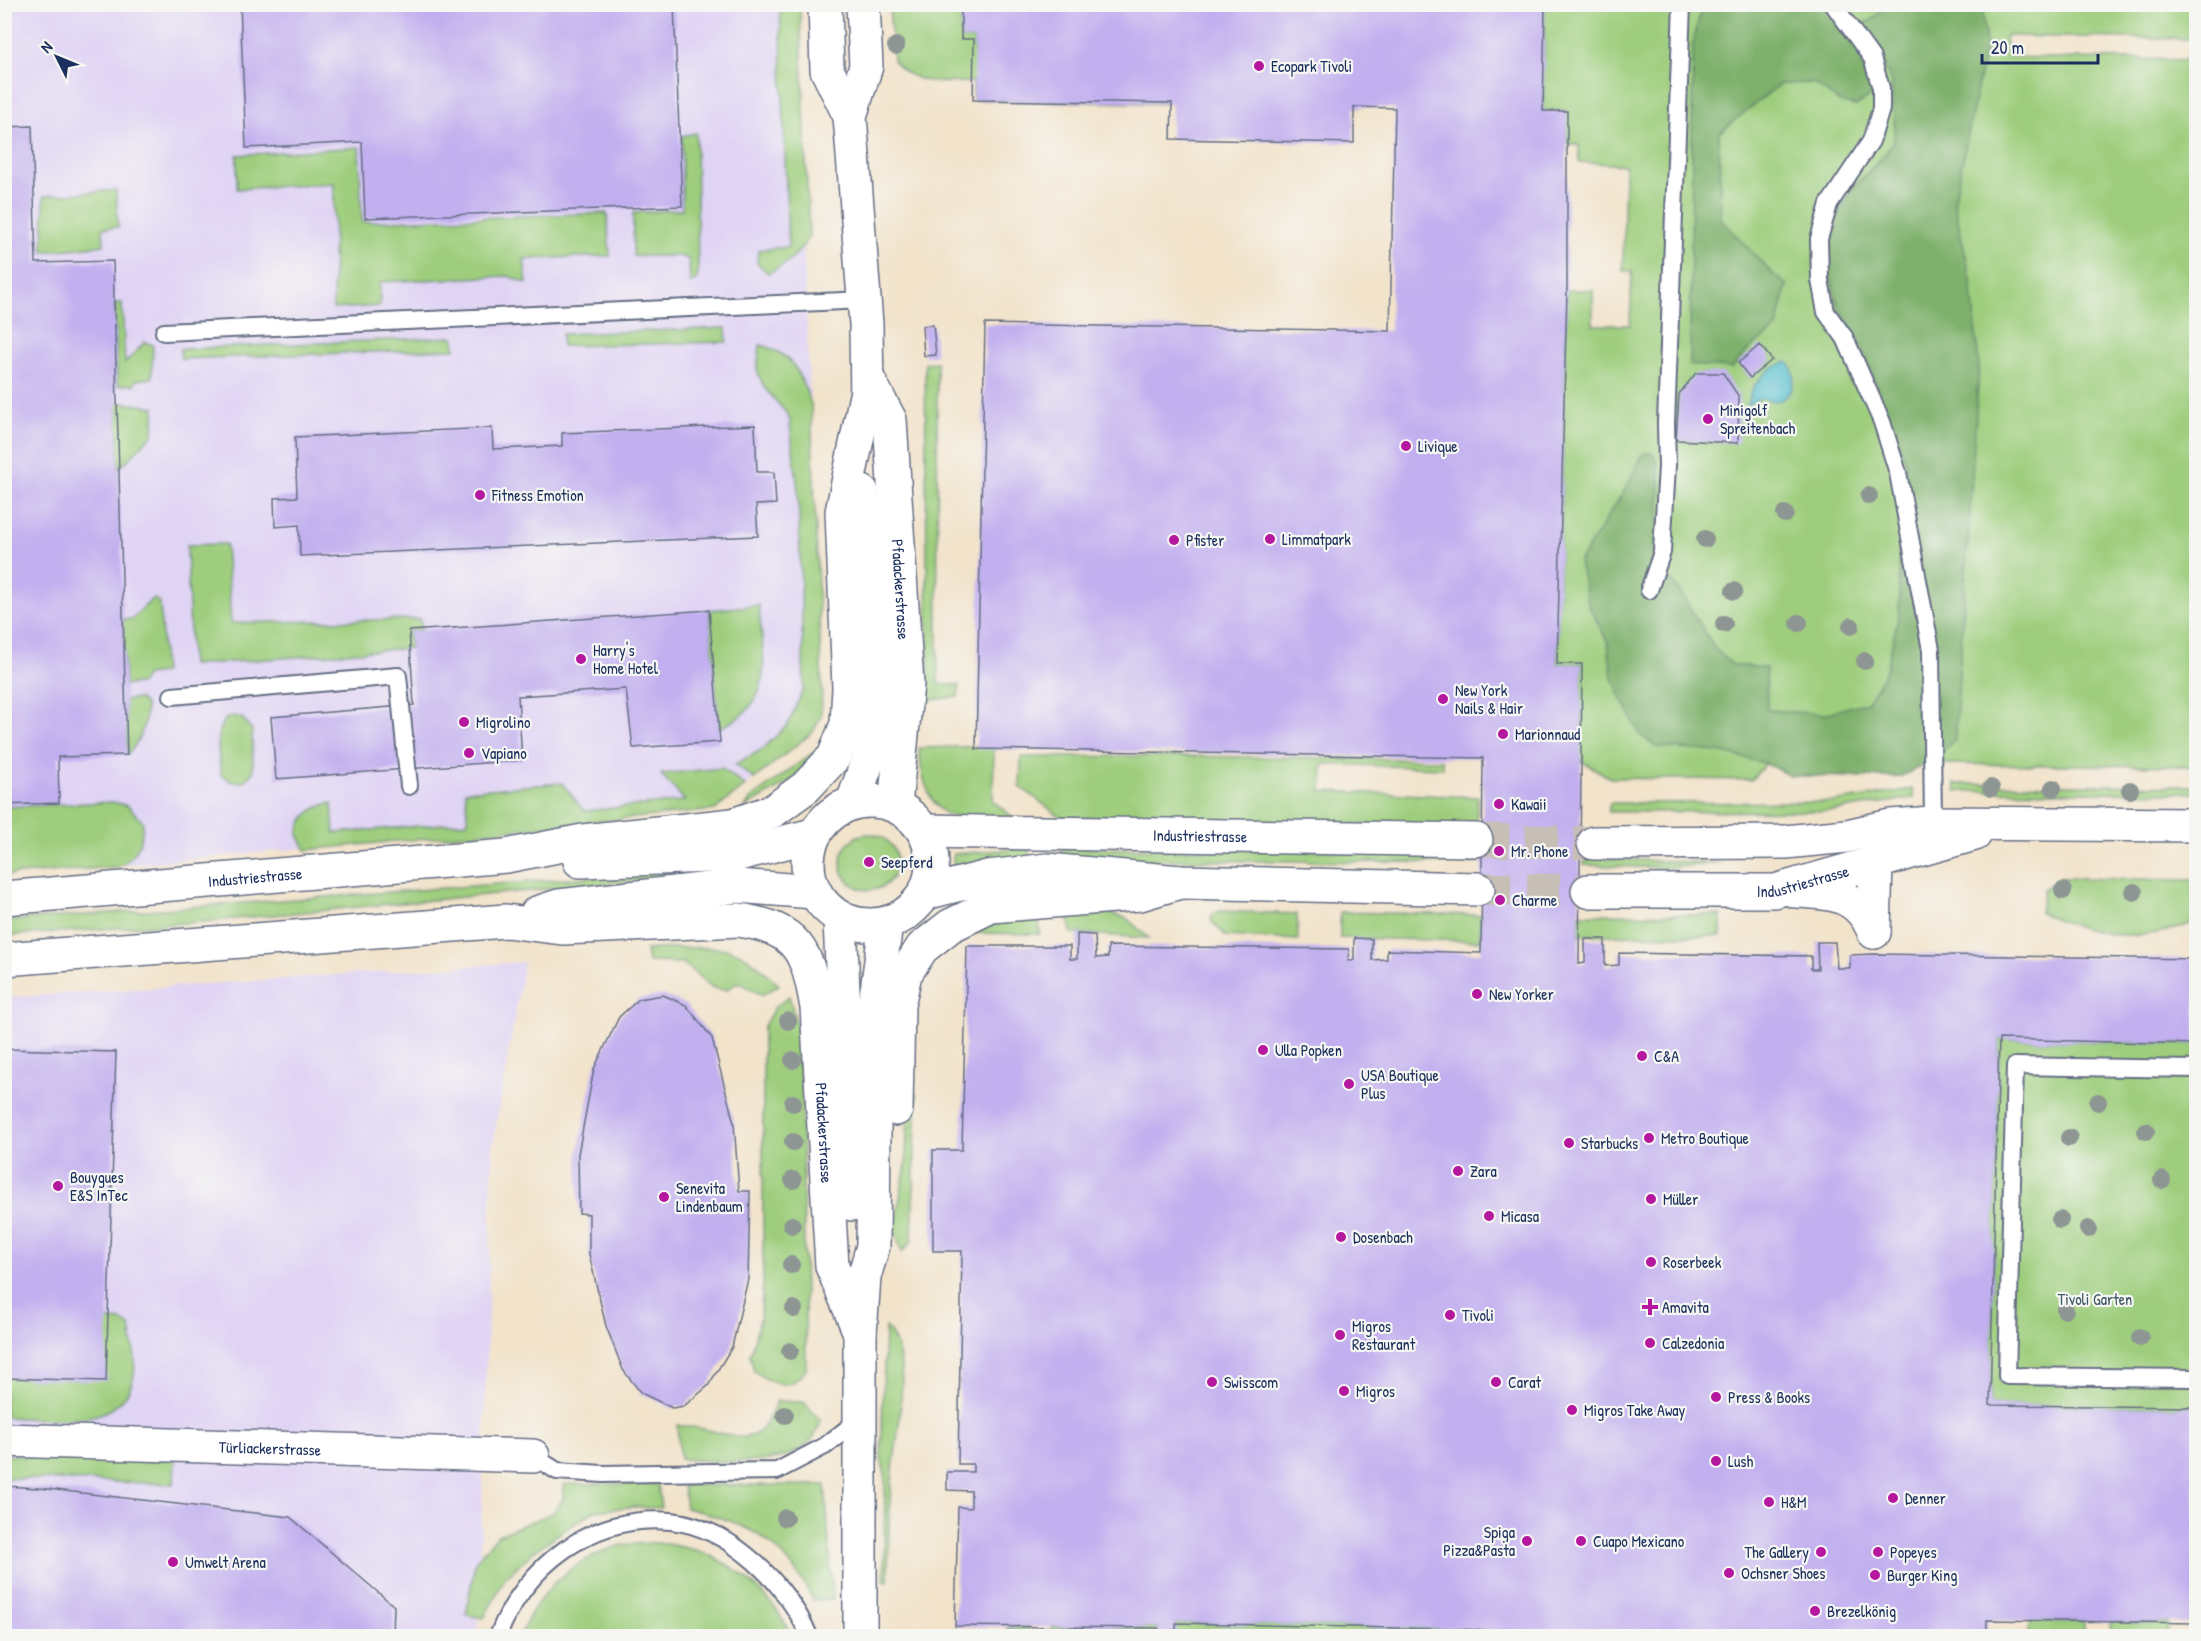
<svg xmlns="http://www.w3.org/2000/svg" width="2201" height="1641" viewBox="0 0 2201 1641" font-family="'Patrick Hand',sans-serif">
  <rect width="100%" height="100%" fill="#f6f6f2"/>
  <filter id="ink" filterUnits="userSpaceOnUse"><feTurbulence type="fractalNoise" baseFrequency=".0167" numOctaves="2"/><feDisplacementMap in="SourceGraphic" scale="12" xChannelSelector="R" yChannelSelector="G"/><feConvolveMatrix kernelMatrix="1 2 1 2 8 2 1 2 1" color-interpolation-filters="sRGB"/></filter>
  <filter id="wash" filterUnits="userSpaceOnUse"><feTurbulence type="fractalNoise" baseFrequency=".008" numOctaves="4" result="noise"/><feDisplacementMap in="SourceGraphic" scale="24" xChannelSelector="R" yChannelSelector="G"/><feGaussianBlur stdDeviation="1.35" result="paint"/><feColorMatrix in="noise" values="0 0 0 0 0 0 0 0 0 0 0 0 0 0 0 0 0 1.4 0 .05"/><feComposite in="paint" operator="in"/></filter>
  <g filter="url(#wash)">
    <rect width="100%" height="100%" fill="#f2e3cb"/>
    <path fill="#e0d4f4" d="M 5,5 L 794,5 L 818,605 L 821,716 L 813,732 L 715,810 L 5,876 Z
      M 524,962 L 493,1144 L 478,1636 L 5,1636 L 5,998 Z"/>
    <path fill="#9ece7d" stroke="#5c7e6e" stroke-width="1.5" d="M 780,5 L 800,5 L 809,236 C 799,255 787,264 768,273 L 757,263 L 758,250 L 788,247 Z
      M 889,5 L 961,5 L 961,39 L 974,39 L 974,51 L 1000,50 L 1360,107 L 973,100 L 973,82 C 944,83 912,86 893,60 Z
      M 1545,5 L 2196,5 L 2196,39 L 2005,36 L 2007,57 L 2196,60 L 2196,766 L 1926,764 L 1899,777 L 1790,776 L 1766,763 L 1751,780 L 1610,778 L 1580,760 L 1582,664 L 1557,664 L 1567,290 L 1593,290 L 1593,325 L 1630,325 L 1632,271 L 1623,271 L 1625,165 L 1579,162 L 1579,145 L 1567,143 L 1566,111 L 1543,111 Z
      M 696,133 L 698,273 L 696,281 L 690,283 L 689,260 L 681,256 L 633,256 L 633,213 L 682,209 L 682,136 Z
      M 359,147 L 362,222 L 607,213 L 610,256 L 524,259 L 527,283 L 508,276 L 380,282 L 380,306 L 333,309 L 334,183 L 237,189 L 237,155 Z
      M 116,190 L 118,227 L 103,228 L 104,245 L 43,252 L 44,196 Z
      M 115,303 L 122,303 L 125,363 L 145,342 L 153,345 L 152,378 L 136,380 L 134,385 L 117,385 Z
      M 726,328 L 727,342 L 562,346 L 562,334 Z
      M 454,337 L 455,349 L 181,359 L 180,349 Z
      M 760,345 C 794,353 800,374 811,404 L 822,691 L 821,716 L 813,732 L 754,779 L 735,764 L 763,749 L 788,724 L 804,688 L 798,491 L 789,416 L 764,387 L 757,371 Z
      M 937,362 L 938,684 L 959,685 L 958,697 L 931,700 L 928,683 L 925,363 Z
      M 117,402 L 155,407 L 153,434 L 119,469 Z
      M 226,544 L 231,623 L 420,619 L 422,630 L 409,631 L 410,648 L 191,665 L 187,545 Z
      M 153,598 L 160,603 L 164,673 L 146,675 L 140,684 L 125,685 L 123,619 L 132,619 Z
      M 759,605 C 762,659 779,703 719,728 L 709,610 Z
      M 140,699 L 146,706 C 146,725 140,742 127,755 L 125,700 Z
      M 231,716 L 242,718 L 252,730 L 253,772 L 244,782 L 232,782 L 221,774 C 220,756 210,726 231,716 Z
      M 822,746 L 789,782 L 745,808 L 750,799 Z
      M 994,746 L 993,801 L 1017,821 C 998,819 969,821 952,816 C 927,809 920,769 919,748 Z
      M 1181,756 L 1442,760 L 1442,768 L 1323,764 L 1322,791 L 1478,797 L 1476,827 L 1061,817 L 1020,787 L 1021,757 Z
      M 722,768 L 745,786 L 715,810 L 306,850 L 298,835 C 300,816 314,806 332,803 L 334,833 L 468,822 L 465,791 L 562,783 L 584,811 L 685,801 L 661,774 Z
      M 1955,784 L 2196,786 L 2196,793 L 1956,791 Z
      M 1912,789 L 1914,798 L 1832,811 L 1608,812 L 1610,803 L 1833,802 Z
      M 113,802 L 128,806 L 143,822 C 142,842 137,859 117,867 L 5,875 L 5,807 Z
      M841 862a28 28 0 1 1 56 0a28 28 0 1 1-56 0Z
      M 1029,848 L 1029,859 L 954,874 L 953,854 Z
      M 1061,848 L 1479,852 L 1479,863 L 1061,859 Z
      M 1584,858 L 1720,863 L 1667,868 L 1584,865 Z
      M 682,870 L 717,873 L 201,922 L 5,936 L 5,921 Z
      M 2064,878 L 2196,880 L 2196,922 C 2134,945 2100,936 2040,913 L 2044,889 L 2057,879 Z
      M 1219,911 L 1297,914 L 1298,940 L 1226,936 L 1212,922 L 1211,916 Z
      M 1340,912 L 1481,915 L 1480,941 L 1340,938 Z
      M 1110,913 L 1126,918 L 1149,938 L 1071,933 L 1068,914 Z
      M 1579,914 L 1721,915 L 1721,936 L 1579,935 Z
      M 1038,916 L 1040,934 L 970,933 L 1002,922 Z
      M 676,948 C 734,947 736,944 779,985 L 762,995 L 738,982 L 726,990 L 713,988 L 683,963 L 648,962 L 646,950 Z
      M 789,996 L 801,1040 L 806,1369 C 790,1392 773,1385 754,1371 L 750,1355 L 760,1319 L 763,1284 L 763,1028 L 774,1008 Z
      M 1999,1039 L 2196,1044 L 2196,1407 L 1990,1405 Z
      M 914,1092 L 917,1095 L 912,1241 L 902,1252 L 894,1231 L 906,1164 L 908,1100 Z
      M 108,1320 L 123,1321 L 130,1326 C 131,1338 135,1351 135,1363 C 134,1434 51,1419 5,1417 L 5,1378 Z
      M 885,1327 C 916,1353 895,1443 892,1479 C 888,1513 889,1548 888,1581 L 884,1581 L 885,1474 L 881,1459 Z
      M 777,1401 L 804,1402 L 821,1421 C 818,1426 817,1433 813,1438 C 789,1471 716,1461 680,1459 L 677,1425 C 686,1427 696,1427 704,1429 C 745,1439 759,1448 777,1401 Z
      M 5,1455 L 175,1459 L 174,1484 L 5,1478 Z
      M 564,1484 L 658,1484 L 661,1508 L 630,1507 L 594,1511 L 563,1531 L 533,1552 L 505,1578 L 484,1618 L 466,1615 L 475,1562 L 498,1535 L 553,1513 L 563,1499 Z
      M 683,1485 L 825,1485 L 833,1599 L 813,1600 C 782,1539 750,1524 686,1508 Z
      M 663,1543 C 679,1547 699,1549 713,1557 C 746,1573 778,1603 791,1636 L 520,1636 C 538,1592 569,1562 616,1547 C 630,1542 648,1544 663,1543 Z
      M 2029,1621 L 2084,1622 L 2084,1636 L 2029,1636 Z
      M 2111,1622 L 2168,1623 L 2167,1636 L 2111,1636 Z
      M 1176,1623 L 1484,1630 L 1484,1636 L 1052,1636 L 1052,1628 L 1158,1628 L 1158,1636 L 1176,1636 Z
      M 1029,1627 L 1029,1636 L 1007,1636 L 1007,1628 Z"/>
    <path fill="#7eb16c" stroke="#4c7065" stroke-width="1.5" d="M 1702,5 L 1822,5 L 1856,50 L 1875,93 L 1856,106 L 1840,102 L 1813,83 L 1780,84 L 1719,133 L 1721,220 L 1774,275 L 1787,285 L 1777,328 L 1750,348 L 1732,368 L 1690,365 L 1693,44 Z
      M 1888,5 L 1982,5 L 1986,45 L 1954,203 L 1971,280 L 1979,367 L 1955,740 L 1926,764 L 1899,777 L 1790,776 L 1765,763 L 1719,752 L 1658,747 L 1641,736 L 1623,701 L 1612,677 L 1608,643 L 1589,606 L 1579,562 L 1626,488 L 1643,454 L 1652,453 C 1668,471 1656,535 1654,560 L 1679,590 L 1716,650 L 1733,665 L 1766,668 L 1767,710 L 1824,714 L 1868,702 L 1886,671 L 1899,613 L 1899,512 L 1906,463 L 1861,345 L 1838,305 L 1828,268 L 1831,230 L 1851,190 L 1886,153 L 1894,140 L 1895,129 L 1891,82 L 1879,51 L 1859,23 L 1870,21 Z"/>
    <path fill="#53bfcd" stroke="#377796" stroke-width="1.5" d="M 1787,362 C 1800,373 1794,398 1776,401 C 1771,402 1766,398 1761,399 C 1757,399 1751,403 1747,405 C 1750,386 1768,366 1787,362 Z"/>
    <g id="blocks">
      <path fill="#c1afef" d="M 240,4 L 674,4 L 682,206 L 365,218 L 362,142 L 246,148 Z
        M 961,4 L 1545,4 L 1543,111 L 1567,111 L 1567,290 L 1557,664 L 1582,664 L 1579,964 L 1585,963 L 1585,939 L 1605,939 L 1605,966 L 1619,965 L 1619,953 L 1811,956 L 1811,969 L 1818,969 L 1817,942 L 1835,942 L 1837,968 L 1850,968 L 1850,955 L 1874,954 L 2196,959 L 2196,1044 L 1999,1039 L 1990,1405 L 2196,1407 L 2196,1623 L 1987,1620 L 1987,1636 L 1523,1636 L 1523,1634 L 1499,1633 L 1499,1636 L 1484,1636 L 1484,1630 L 1176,1623 L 1176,1636 L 1158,1636 L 1158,1628 L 955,1626 L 958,1507 L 971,1508 L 971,1491 L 947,1490 L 947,1472 L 973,1472 L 973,1464 L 958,1464 L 962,1251 L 933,1251 L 933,1150 L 962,1150 L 967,946 L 1070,946 L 1070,959 L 1077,959 L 1077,934 L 1095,935 L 1096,958 L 1108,957 L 1108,946 L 1349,949 L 1348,960 L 1354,960 L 1354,938 L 1372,939 L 1372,960 L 1387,959 L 1387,950 L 1481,953 L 1483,758 L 976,749 L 985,324 L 1390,331 L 1395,108 L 1354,107 L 1354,143 L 1171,139 L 1172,103 L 973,100 L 974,39 L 961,39 Z
        M 32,126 L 36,263 L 113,261 L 127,755 L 58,757 L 59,803 L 4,805 L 4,127 Z
        M 933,325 L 936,355 L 924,356 L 922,326 Z
        M 1760,345 L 1772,360 L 1750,378 L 1738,363 Z
        M 1696,373 L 1723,373 L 1739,397 L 1738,443 L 1676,440 L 1679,394 Z
        M 755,425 L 757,472 L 774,472 L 776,504 L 756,505 L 758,536 L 300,556 L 299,525 L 275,527 L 274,498 L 297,497 L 295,437 L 492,428 L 493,449 L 562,446 L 562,433 Z
        M 709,610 L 720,742 L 633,748 L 626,689 L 518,696 L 522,760 L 276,779 L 271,717 L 414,705 L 409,631 Z
        M 663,995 L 686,1005 L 712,1038 L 734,1123 L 739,1191 L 750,1191 L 748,1279 L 732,1347 L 708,1386 L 684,1406 L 672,1408 L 641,1393 L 623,1370 L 606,1326 L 589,1254 L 589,1214 L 579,1213 L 578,1154 L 594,1069 L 619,1017 L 639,999 Z
        M 4,1049 L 116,1052 L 106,1381 L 4,1378 Z
        M 4,1486 L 39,1488 L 290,1517 L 394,1606 L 393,1636 L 4,1636 Z"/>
    </g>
  </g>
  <g filter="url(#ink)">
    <use href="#blocks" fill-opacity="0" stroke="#666e84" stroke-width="1.5"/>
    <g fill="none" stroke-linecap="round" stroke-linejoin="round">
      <path stroke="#c7bfb5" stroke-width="33" stroke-dasharray="33 16" stroke-linecap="butt" d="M 1476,840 L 1594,843
        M 1478,889 L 1588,891"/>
      <defs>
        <path id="service" d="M 1833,4 L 1872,58 L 1881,88 L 1881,109 L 1871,141 L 1829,204 L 1819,239 L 1820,280 L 1826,312 L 1845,338 L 1882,422 L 1898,473 L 1931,650 L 1933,823
          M 164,332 L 865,300
          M 1649,590 L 1662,552 L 1667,466 L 1666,423 L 1682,4
          M 172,696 L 398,676 L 409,786
          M 2196,1069 L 2015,1066 L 2007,1376 L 2196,1378
          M 533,1456 L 557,1471 L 603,1474 L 777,1471 L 825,1446 L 861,1418
          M 498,1636 C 524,1566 593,1513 671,1521 C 729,1527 788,1584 809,1636"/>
        <g id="minor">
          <path d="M 825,4 L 827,70 L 850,116"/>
          <path d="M 863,4 L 866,66 L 850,116 L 866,324 L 867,401"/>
          <path id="s1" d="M 869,381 L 890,420 L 907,684 L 895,805"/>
          <circle cx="870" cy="863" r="62"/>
          <path d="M 853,802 L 869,757 L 877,723 L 879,685 L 862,492"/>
          <path id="s2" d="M 924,831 L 1476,840"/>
          <path d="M 1594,843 L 1785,842 L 1847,836 L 1890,826 L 1933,823 L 2196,825"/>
          <path d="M 580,861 L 735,855 L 813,835"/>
          <path id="s3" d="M 1588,891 L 1775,891 L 1975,834"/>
          <path d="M 1795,891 C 1832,892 1859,894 1874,932"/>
          <path d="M 925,893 L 988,877 L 1047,870 L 1180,882 L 1478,889"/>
          <path id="s4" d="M 4,898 L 506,856 L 583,841 L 733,825 L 773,811 L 806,787 L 834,757 L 847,724 L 849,688 L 842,512 L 869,381"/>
          <path d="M 537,913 L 559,906 L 737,886 L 814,892"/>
          <path d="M 840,919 L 852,1204"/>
          <path d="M 1874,932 L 1876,862 L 1882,844"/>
          <path id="s5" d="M 4,959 L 506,921 L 562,928 L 739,920 C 799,929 807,951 817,1007 L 832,1266 L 860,1333"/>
          <path d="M 896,1109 L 898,1005 L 905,974 L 922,948 L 950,926 L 991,906 L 1140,894 L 1180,882"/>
          <path id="s6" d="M 4,1440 L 533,1456"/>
          <path d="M 860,1636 L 860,1333 L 864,1277 L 873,1246 L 875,1005 L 886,924"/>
        </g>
      </defs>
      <use href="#service" stroke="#666e84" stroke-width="20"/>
      <use href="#minor" stroke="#666e84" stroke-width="36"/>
      <use href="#service" stroke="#fff" stroke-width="16"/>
      <use href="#minor" stroke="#fff" stroke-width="33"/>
    </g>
    <g fill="#8e9693">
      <circle cx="896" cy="46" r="9"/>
      <circle cx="1869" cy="496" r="9"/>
      <circle cx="1785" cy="514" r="9"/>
      <circle cx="1705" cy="539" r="9"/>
      <circle cx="1734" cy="591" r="9"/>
      <circle cx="1799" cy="623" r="9"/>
      <circle cx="1724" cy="624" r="9"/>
      <circle cx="1851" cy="626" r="9"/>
      <circle cx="1865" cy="661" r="9"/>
      <circle cx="1991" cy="788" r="9"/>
      <circle cx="2053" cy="788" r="9"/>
      <circle cx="2130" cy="790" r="9"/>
      <circle cx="2063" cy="891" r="9"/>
      <circle cx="2134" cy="892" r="9"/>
      <circle cx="788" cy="1021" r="9"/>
      <circle cx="793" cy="1060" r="9"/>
      <circle cx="2098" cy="1102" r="9"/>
      <circle cx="793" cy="1103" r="9"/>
      <circle cx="2146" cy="1131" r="9"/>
      <circle cx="2069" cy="1138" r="9"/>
      <circle cx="793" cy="1142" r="9"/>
      <circle cx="793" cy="1180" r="9"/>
      <circle cx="2162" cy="1180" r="9"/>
      <circle cx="2060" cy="1220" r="9"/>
      <circle cx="792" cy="1225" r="9"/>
      <circle cx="2088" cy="1229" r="9"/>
      <circle cx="791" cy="1265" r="9"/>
      <circle cx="794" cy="1309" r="9"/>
      <circle cx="2065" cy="1310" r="9"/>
      <circle cx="2140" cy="1338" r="9"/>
      <circle cx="790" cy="1351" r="9"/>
      <circle cx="785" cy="1415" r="9"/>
      <circle cx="785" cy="1518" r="9"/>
    </g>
  </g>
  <g fill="#b5179e" stroke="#f6f6f2" stroke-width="2">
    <circle cx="1259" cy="66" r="6"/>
    <circle cx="1708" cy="419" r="6"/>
    <circle cx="1406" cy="446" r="6"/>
    <circle cx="480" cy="495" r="6"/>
    <circle cx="1270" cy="539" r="6"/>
    <circle cx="1174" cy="540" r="6"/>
    <circle cx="581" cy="659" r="6"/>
    <circle cx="1443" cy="699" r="6"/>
    <circle cx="464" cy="722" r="6"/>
    <circle cx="1503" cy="734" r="6"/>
    <circle cx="469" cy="753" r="6"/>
    <circle cx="1499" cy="804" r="6"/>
    <circle cx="1499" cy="851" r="6"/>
    <circle cx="869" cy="862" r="6"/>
    <circle cx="1500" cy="900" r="6"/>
    <circle cx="1477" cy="994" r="6"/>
    <circle cx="1263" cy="1050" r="6"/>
    <circle cx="1642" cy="1056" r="6"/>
    <circle cx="1349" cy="1084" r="6"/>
    <circle cx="1649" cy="1138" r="6"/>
    <circle cx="1569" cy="1143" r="6"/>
    <circle cx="1458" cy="1171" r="6"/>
    <circle cx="58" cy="1186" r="6"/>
    <circle cx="664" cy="1197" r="6"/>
    <circle cx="1651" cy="1199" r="6"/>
    <circle cx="1489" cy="1216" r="6"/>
    <circle cx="1341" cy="1237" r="6"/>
    <circle cx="1651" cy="1262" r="6"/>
    <path d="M1647 1298h6v6h6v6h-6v6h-6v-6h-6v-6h6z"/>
    <circle cx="1450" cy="1315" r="6"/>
    <circle cx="1340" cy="1335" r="6"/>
    <circle cx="1650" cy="1343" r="6"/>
    <circle cx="1212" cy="1382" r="6"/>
    <circle cx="1496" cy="1382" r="6"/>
    <circle cx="1344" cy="1391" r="6"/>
    <circle cx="1716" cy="1397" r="6"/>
    <circle cx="1572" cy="1410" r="6"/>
    <circle cx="1716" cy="1461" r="6"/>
    <circle cx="1893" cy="1498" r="6"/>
    <circle cx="1769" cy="1502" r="6"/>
    <circle cx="1527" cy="1541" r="6"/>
    <circle cx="1581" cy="1541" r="6"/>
    <circle cx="1821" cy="1552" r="6"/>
    <circle cx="1878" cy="1552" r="6"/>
    <circle cx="173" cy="1562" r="6"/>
    <circle cx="1729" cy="1573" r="6"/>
    <circle cx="1875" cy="1575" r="6"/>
    <circle cx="1815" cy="1611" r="6"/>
  </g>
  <g text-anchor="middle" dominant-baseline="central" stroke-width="4.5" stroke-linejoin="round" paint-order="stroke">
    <g font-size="16" fill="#1b2f5e" stroke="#f6f6f2" text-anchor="start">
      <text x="1271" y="66">Ecopark Tivoli</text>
      <text x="1720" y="410">Minigolf<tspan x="1720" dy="18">Spreitenbach</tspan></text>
      <text x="1418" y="446">Livique</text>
      <text x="492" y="495">Fitness Emotion</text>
      <text x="1282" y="539">Limmatpark</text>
      <text x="1186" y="540">Pfister</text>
      <text x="593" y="650">Harry's<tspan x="593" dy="18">Home Hotel</tspan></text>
      <text x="1455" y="690">New York<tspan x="1455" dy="18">Nails &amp; Hair</tspan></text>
      <text x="476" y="722">Migrolino</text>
      <text x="1515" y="734">Marionnaud</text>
      <text x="481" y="753">Vapiano</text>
      <text x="1511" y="804">Kawaii</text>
      <text x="1511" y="851">Mr. Phone</text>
      <text x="881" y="862">Seepferd</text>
      <text x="1512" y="900">Charme</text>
      <text x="1489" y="994">New Yorker</text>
      <text x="1275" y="1050">Ulla Popken</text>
      <text x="1654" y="1056">C&amp;A</text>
      <text x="1361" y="1075">USA Boutique<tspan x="1361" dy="18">Plus</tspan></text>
      <text x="1661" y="1138">Metro Boutique</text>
      <text x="1581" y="1143">Starbucks</text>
      <text x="1470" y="1171">Zara</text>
      <text x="70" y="1177">Bouygues<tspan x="70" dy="18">E&amp;S InTec</tspan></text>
      <text x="676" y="1188">Senevita<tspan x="676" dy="18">Lindenbaum</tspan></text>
      <text x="1663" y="1199">Müller</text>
      <text x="1501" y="1216">Micasa</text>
      <text x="1353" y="1237">Dosenbach</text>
      <text x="1663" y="1262">Roserbeek</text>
      <text x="1662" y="1307">Amavita</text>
      <text x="1462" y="1315">Tivoli</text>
      <text x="1352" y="1326">Migros<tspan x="1352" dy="18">Restaurant</tspan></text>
      <text x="1662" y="1343">Calzedonia</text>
      <text x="1224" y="1382">Swisscom</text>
      <text x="1508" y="1382">Carat</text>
      <text x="1356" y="1391">Migros</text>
      <text x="1728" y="1397">Press &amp; Books</text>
      <text x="1584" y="1410">Migros Take Away</text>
      <text x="1728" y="1461">Lush</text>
      <text x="1905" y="1498">Denner</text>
      <text x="1781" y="1502">H&amp;M</text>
      <text x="1515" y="1532" text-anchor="end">Spiga<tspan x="1515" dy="18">Pizza&amp;Pasta</tspan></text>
      <text x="1593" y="1541">Cuapo Mexicano</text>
      <text x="1809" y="1552" text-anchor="end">The Gallery</text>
      <text x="1890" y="1552">Popeyes</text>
      <text x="185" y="1562">Umwelt Arena</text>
      <text x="1741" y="1573">Ochsner Shoes</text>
      <text x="1887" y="1575">Burger King</text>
      <text x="1827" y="1611">Brezelkönig</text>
    </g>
    <g font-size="16" fill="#1b2f5e" stroke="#f6f6f2">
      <text stroke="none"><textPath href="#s1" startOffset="214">Pfadackerstrasse</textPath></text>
      <text stroke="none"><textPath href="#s2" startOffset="276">Industriestrasse</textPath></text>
      <text stroke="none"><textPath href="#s4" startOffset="252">Industriestrasse</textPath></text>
      <text stroke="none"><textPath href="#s3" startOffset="216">Industriestrasse</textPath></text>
      <text stroke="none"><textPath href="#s5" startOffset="993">Pfadackerstrasse</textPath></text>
      <text stroke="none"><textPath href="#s6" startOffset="266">Türliackerstrasse</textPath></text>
    </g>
    <g font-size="16" fill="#3c5766" stroke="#f6f6f2">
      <text x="2095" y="1299">Tivoli Garten</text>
    </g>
  </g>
  <rect width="2201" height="1641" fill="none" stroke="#f6f6f2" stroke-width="24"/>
  <g transform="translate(57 57) rotate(313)" stroke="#f6f6f2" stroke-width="4.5" paint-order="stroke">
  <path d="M0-4.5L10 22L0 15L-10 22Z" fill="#1b2f5e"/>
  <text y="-9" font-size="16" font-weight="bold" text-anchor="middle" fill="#1b2f5e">N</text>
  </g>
  <path d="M1982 54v9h116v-9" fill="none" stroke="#1b2f5e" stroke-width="3"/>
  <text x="1991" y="54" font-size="18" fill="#1b2f5e" stroke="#f6f6f2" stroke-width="4.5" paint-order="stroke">20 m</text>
</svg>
